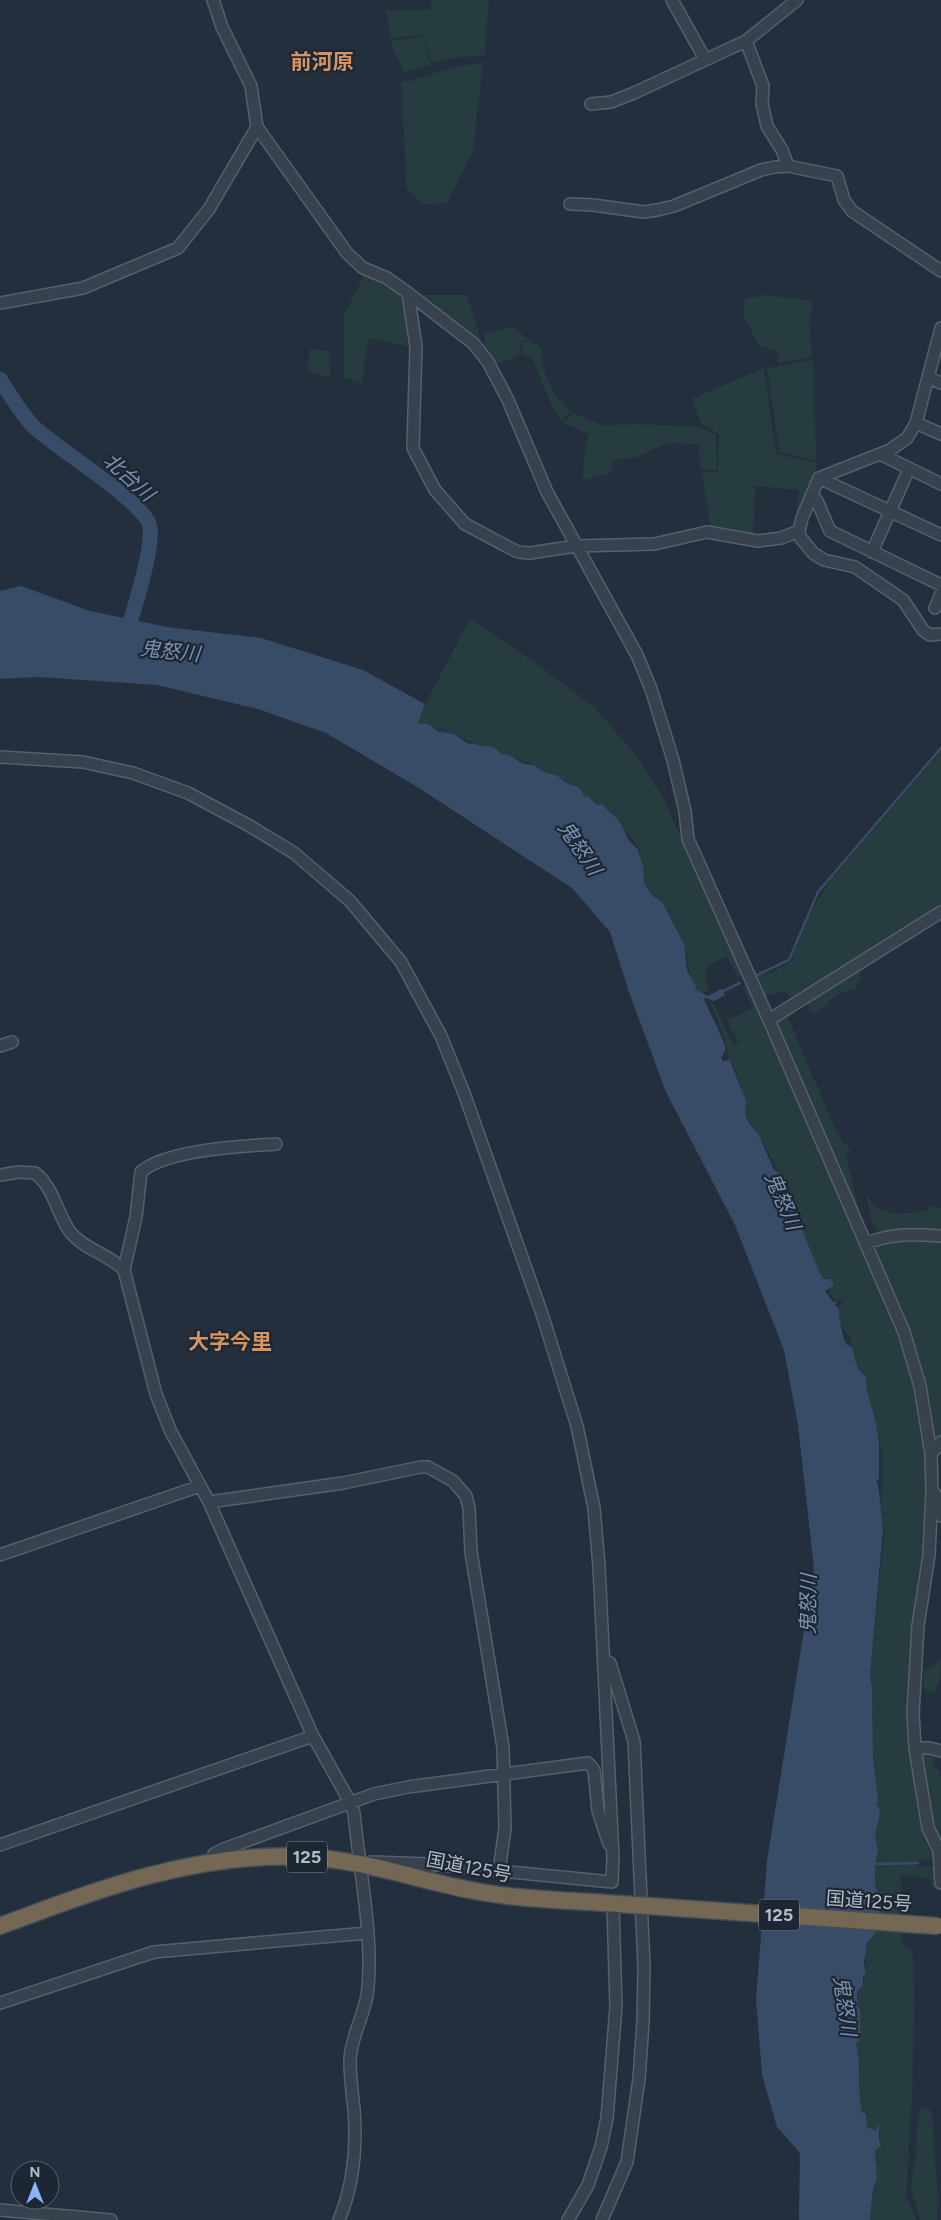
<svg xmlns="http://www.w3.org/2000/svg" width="941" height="2220" viewBox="0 0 941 2220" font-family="Figtree,'Noto Sans JP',sans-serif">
  <rect width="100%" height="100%" fill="#242f3e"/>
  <path fill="#263c3f" d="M 432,0 L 489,0 L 484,56 L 457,57 L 432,63 L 422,35 L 391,38 L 386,11 L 430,10 Z
    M 422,37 L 431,65 L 404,72 L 392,46 L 392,41 Z
    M 483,63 L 473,151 L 447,203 L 423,204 L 407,190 L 401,83 L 459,66 Z
    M 365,273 L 386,280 L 406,295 L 413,347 L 368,338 L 362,383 L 344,377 L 344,315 Z
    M 415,295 L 467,295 L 480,338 L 481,349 Z
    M 765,295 L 813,301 L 809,323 L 812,357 L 778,363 L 779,352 L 759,345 L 744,317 L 745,299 Z
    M 514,327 L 528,340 L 520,342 L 521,355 L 493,365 L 485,354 L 485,333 Z
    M 529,341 L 542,349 C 541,373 553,397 571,411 L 562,421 L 553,409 L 531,356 L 523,355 L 522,343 Z
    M 310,349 L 329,351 L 330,377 L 307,371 Z
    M 813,360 L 816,460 L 779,452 L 767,368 Z
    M 764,368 L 776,454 L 817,463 L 815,476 L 795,528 L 799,490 L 755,486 L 753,536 L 711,528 L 702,472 L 718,472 L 719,434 L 701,424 L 692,399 Z
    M 573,413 L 603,425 L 640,424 L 697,427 L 716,434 L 717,470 L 701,470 L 699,444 L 667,443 L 637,457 L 614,460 L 611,473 L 583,480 L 584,458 L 588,434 L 563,422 Z
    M 470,619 L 535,663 L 595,708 L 638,758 L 663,797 L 743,974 L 738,977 L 727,956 L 707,966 L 706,979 L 709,990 L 702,993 L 696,990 L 687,964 L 688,958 L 684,952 L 683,944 L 677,933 L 676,927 L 663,903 L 653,896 L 644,883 L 639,848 L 613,814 L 588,797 L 585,797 L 580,788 L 564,782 L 558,776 L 542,771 L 536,766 L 502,754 L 493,747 L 473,743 L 454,734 L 418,723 L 425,704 Z
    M 941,751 L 941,908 L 795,1001 L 784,991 L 761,997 L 753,978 L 768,972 L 770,974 L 790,962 L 811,912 L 828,883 Z
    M 859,969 L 861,978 L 856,984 L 856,988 L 834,996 L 824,1007 L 814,1012 L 809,1010 L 808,1004 Z
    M 748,984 L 909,1357 L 924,1436 L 928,1499 L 913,1757 L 923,1831 L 932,1844 L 937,1859 L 905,1863 L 918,1863 L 919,1867 L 937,1865 L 939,1892 L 932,1886 L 931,1879 L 900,1874 L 902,1918 L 879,1917 L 878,1908 L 880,1899 L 875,1884 L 875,1867 L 878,1850 L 875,1835 L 880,1813 L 875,1805 L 878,1800 L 873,1757 L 872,1687 L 870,1676 L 884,1533 L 881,1508 L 882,1452 L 876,1423 L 866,1387 L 867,1381 L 852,1355 L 851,1338 L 840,1325 L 838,1312 L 839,1308 L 843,1304 L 840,1299 L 835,1301 L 828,1290 L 826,1280 L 823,1279 L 820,1273 L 778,1172 L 766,1147 L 746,1117 L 744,1111 L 747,1103 L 733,1064 L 729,1062 L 725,1040 L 711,1003 L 714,1004 L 733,1046 L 738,1043 L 727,1020 L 753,1008 L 743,987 Z
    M 786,1014 L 834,1126 L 843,1143 L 850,1148 L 846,1156 L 862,1223 L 776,1025 L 777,1019 Z
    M 866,1196 C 871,1199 872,1205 877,1208 C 891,1216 913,1214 928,1210 L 929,1206 L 941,1208 L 941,1234 L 881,1231 L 872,1224 Z
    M 893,1238 L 941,1240 L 941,1437 L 933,1444 L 919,1359 L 874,1252 L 876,1247 Z
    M 941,1659 C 941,1672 941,1686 932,1692 L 925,1690 L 923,1683 L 924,1671 L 935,1665 L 937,1660 Z
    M 936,1752 L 933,1766 L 939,1770 L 941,1780 L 941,1846 L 932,1830 L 921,1759 L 925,1753 Z
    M 877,1930 L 901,1931 L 903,1945 L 911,1948 L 913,1959 L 914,2003 L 912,2096 L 906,2197 L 917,2220 L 870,2220 L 869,2211 L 877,2180 L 875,2151 L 880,2138 L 879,2124 L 876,2131 L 867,2127 C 867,2117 861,2114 860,2105 C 859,2087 862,2063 856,2044 L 860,2038 L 860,2010 C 851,1997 863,1984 866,1973 C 868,1965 863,1954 866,1946 C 869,1939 875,1936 877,1930 Z
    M 927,2107 L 930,2110 L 932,2117 L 938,2200 L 937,2220 L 920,2220 L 911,2188 L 916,2154 L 918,2118 L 921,2108 Z"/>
  <path fill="#394c67" d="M 21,586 L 90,611 L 167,627 L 261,638 L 363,670 L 425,704 L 418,723 L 428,724 L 438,731 L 454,734 L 467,743 L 493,747 L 502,754 L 509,755 L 522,763 L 536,766 L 542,771 L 558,776 L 564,782 L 580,788 L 585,797 L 588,796 L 597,805 L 603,804 C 607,812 615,814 619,821 C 625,830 628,843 637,848 L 643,865 L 644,883 L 653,896 L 663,903 L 684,944 L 687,970 L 695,984 L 696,990 L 708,996 L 721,989 L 725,995 L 714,1001 L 705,998 L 704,999 C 710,1014 720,1031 725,1046 C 726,1051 724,1054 721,1057 L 723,1061 L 729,1060 L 731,1063 L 747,1103 C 741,1114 750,1126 758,1133 L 774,1170 L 778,1172 L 820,1273 L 823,1279 L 830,1279 L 833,1283 L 833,1286 L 825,1291 L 833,1302 L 837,1301 L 835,1306 L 839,1308 C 838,1315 843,1338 846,1343 C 850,1348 850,1343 852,1349 C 855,1359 857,1370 866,1377 L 866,1387 L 876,1423 L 879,1442 L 879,1478 L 878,1480 L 876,1479 L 879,1490 L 883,1529 L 870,1676 L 872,1687 L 873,1757 L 878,1800 L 876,1805 L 878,1805 L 880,1813 L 875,1835 L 878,1850 L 875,1867 L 875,1884 L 880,1899 L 878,1908 L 880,1910 L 876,1933 L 867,1943 L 864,1962 L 866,1974 L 863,1977 L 863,1986 L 857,1992 L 858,2006 L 860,2010 L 860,2039 L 856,2044 C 862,2065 857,2093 862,2112 L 866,2114 L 867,2127 L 876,2131 L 879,2122 L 879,2141 L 881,2145 L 875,2151 L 877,2180 C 872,2187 871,2211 870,2220 L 799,2220 L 800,2153 L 777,2127 L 762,2074 L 756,1999 L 767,1861 L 814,1568 L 798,1425 L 784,1350 L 735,1225 L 666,1092 L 629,992 L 610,932 L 572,888 L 419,788 L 326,733 L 258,709 L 157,685 L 39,677 L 0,679 L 0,591 Z"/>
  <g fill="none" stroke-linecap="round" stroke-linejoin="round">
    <path stroke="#394c67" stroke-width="2.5" d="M 757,975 L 789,960 L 818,892 L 941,748
      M 721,992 L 740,983
      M 875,1864 L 918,1863"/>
    <path stroke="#394c67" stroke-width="15" d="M 0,379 C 10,395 20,412 33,426 C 55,448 147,503 150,527 C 153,552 133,613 125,638"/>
    <defs>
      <path id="minor" d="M 213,0 L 222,27 L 251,86 L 257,127 L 347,253 L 363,268 L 387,278 L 408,293 L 474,344 L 488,362 L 508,400 L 547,492 L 637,655 L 651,689 L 673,760 L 685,811 L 688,839 L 769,1020 L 904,1332 L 920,1386 L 931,1454 L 932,1492 L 929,1555 L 918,1626 L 913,1713 L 915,1748 L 928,1828 L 939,1850 L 941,1883
        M 672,0 L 705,59
        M 746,41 L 763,86 L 762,104 L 767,126 L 782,150 L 788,166
        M 591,104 L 611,102 L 634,93 L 746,41 L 797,0
        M 570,204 L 593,205 L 644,212 L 657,210 L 674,206 L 761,170 L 775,167 L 788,166 L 837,176 L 844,200 L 852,211 L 941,271
        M 408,293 L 416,346 L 413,448 L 435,490 L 465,524 L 508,547 L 518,552 L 530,553 L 576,546 L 654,544 L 707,532 L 758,541 L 781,538 L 799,531
        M 0,303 L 83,288 L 178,248 L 209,209 L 257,127
        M 941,328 L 916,423 L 907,438 L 890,450 L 819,478 L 802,518 L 799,531 L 800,537 L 813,553 L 824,560 L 855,567 L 903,600 L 923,630 L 930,635 L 941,634
        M 929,378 L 941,383
        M 916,423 L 941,434
        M 880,454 L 941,484
        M 819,478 L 941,535
        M 812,495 L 817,501 L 830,531 L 941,585
        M 872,552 L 909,469
        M 935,608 L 941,594
        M 0,757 L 83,762 L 133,773 L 188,793 L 248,825 L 294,853 L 350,901 L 401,962 L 441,1036 L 464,1093 L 542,1314 L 577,1426 L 594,1508 L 599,1566 L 613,1858 L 612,1882 L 429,1864 L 426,1880
        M 769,1020 L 941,912
        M 0,1046 L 12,1042
        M 276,1144 C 243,1146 165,1150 141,1172 L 136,1217 L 124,1270 L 156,1394 L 170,1430 L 209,1502 L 313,1736 L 350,1802 L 354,1813 C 359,1867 373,1934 368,1987 C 367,2012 351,2034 350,2060 C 350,2077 352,2092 354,2109 C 357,2147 354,2184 339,2220
        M 0,1175 L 19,1172 L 35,1173 C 54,1187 57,1215 71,1233 C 85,1250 109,1254 124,1270
        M 866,1243 C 895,1233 910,1234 941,1236
        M 931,1454 L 941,1442
        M 935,1494 L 941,1516
        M 209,1502 L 343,1483 L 421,1467 L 428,1467 L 453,1481 L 466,1496 L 469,1508 L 471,1552 L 503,1747 L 505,1828 L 499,1871
        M 0,1555 L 200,1486
        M 915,1748 L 930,1748 L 941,1751
        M 0,1845 L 313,1736
        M 212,1862 L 214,1854 L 224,1849 L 374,1794 L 408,1787 L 588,1763 L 594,1770 L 598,1811 L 609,1844
        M 371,1862 L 429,1864
        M 0,2003 L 154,1952 L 367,1933
        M 0,2210 L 111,2220
        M 568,2220 L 588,2185 L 601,2147 L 607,2118 L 616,2007 L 613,1904
        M 602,2220 L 627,2162 L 639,2079 L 643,2022 L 644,1966 L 634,1741 L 610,1663 L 606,1661"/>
      <path id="highway" d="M 0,1926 C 99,1889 196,1852 303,1857 C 361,1859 414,1879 470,1890 C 519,1900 570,1900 620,1904"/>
    </defs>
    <use href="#minor" stroke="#565f6c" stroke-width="14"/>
    <use href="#highway" stroke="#434c59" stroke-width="19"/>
    <use href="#minor" stroke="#38414e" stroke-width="11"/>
    <use href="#highway" stroke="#746855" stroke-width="16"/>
    <defs>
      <path id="highway-bridge" d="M 620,1904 L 938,1926"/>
    </defs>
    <use href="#highway-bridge" stroke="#434c59" stroke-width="19" stroke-linecap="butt"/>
    <use href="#highway-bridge" stroke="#746855" stroke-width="16"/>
  </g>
  <g text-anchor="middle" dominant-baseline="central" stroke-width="4.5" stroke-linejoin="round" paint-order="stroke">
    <g fill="#1d2633" stroke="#878f9c" stroke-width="1">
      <rect x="287" y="1841.5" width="40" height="31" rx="4"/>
      <rect x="759" y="1899.5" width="40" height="31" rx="4"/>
    </g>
    <g font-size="18" font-weight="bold" fill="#b4bcc9">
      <text x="307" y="1857">125</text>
      <text x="779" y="1915">125</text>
    </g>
    <g font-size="19" fill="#b4bcc9" stroke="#1d2633">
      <text transform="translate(469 1867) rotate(11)">国道125号</text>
      <text transform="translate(869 1901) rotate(4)">国道125号</text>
    </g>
    <g font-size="20" font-style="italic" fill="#7c92b1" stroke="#1d2633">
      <text transform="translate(129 477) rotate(42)">北台川</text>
      <text transform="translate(170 651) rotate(6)">鬼怒川</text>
      <text transform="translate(580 848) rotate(56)">鬼怒川</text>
      <text transform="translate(783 1201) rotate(67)">鬼怒川</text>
      <text transform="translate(808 1604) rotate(-89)">鬼怒川</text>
      <text transform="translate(845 2006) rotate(82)">鬼怒川</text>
    </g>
    <g font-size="21" font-weight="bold" fill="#d59563" stroke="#1d2633">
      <text x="322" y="61">前河原</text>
      <text x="230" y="1341">大字今里</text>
    </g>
  </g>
  <g transform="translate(35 2185)"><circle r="24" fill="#1d2633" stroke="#59626f"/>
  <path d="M0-4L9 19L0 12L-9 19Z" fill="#8ab4f8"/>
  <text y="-8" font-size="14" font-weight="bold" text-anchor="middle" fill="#b4bcc9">N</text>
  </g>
</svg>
